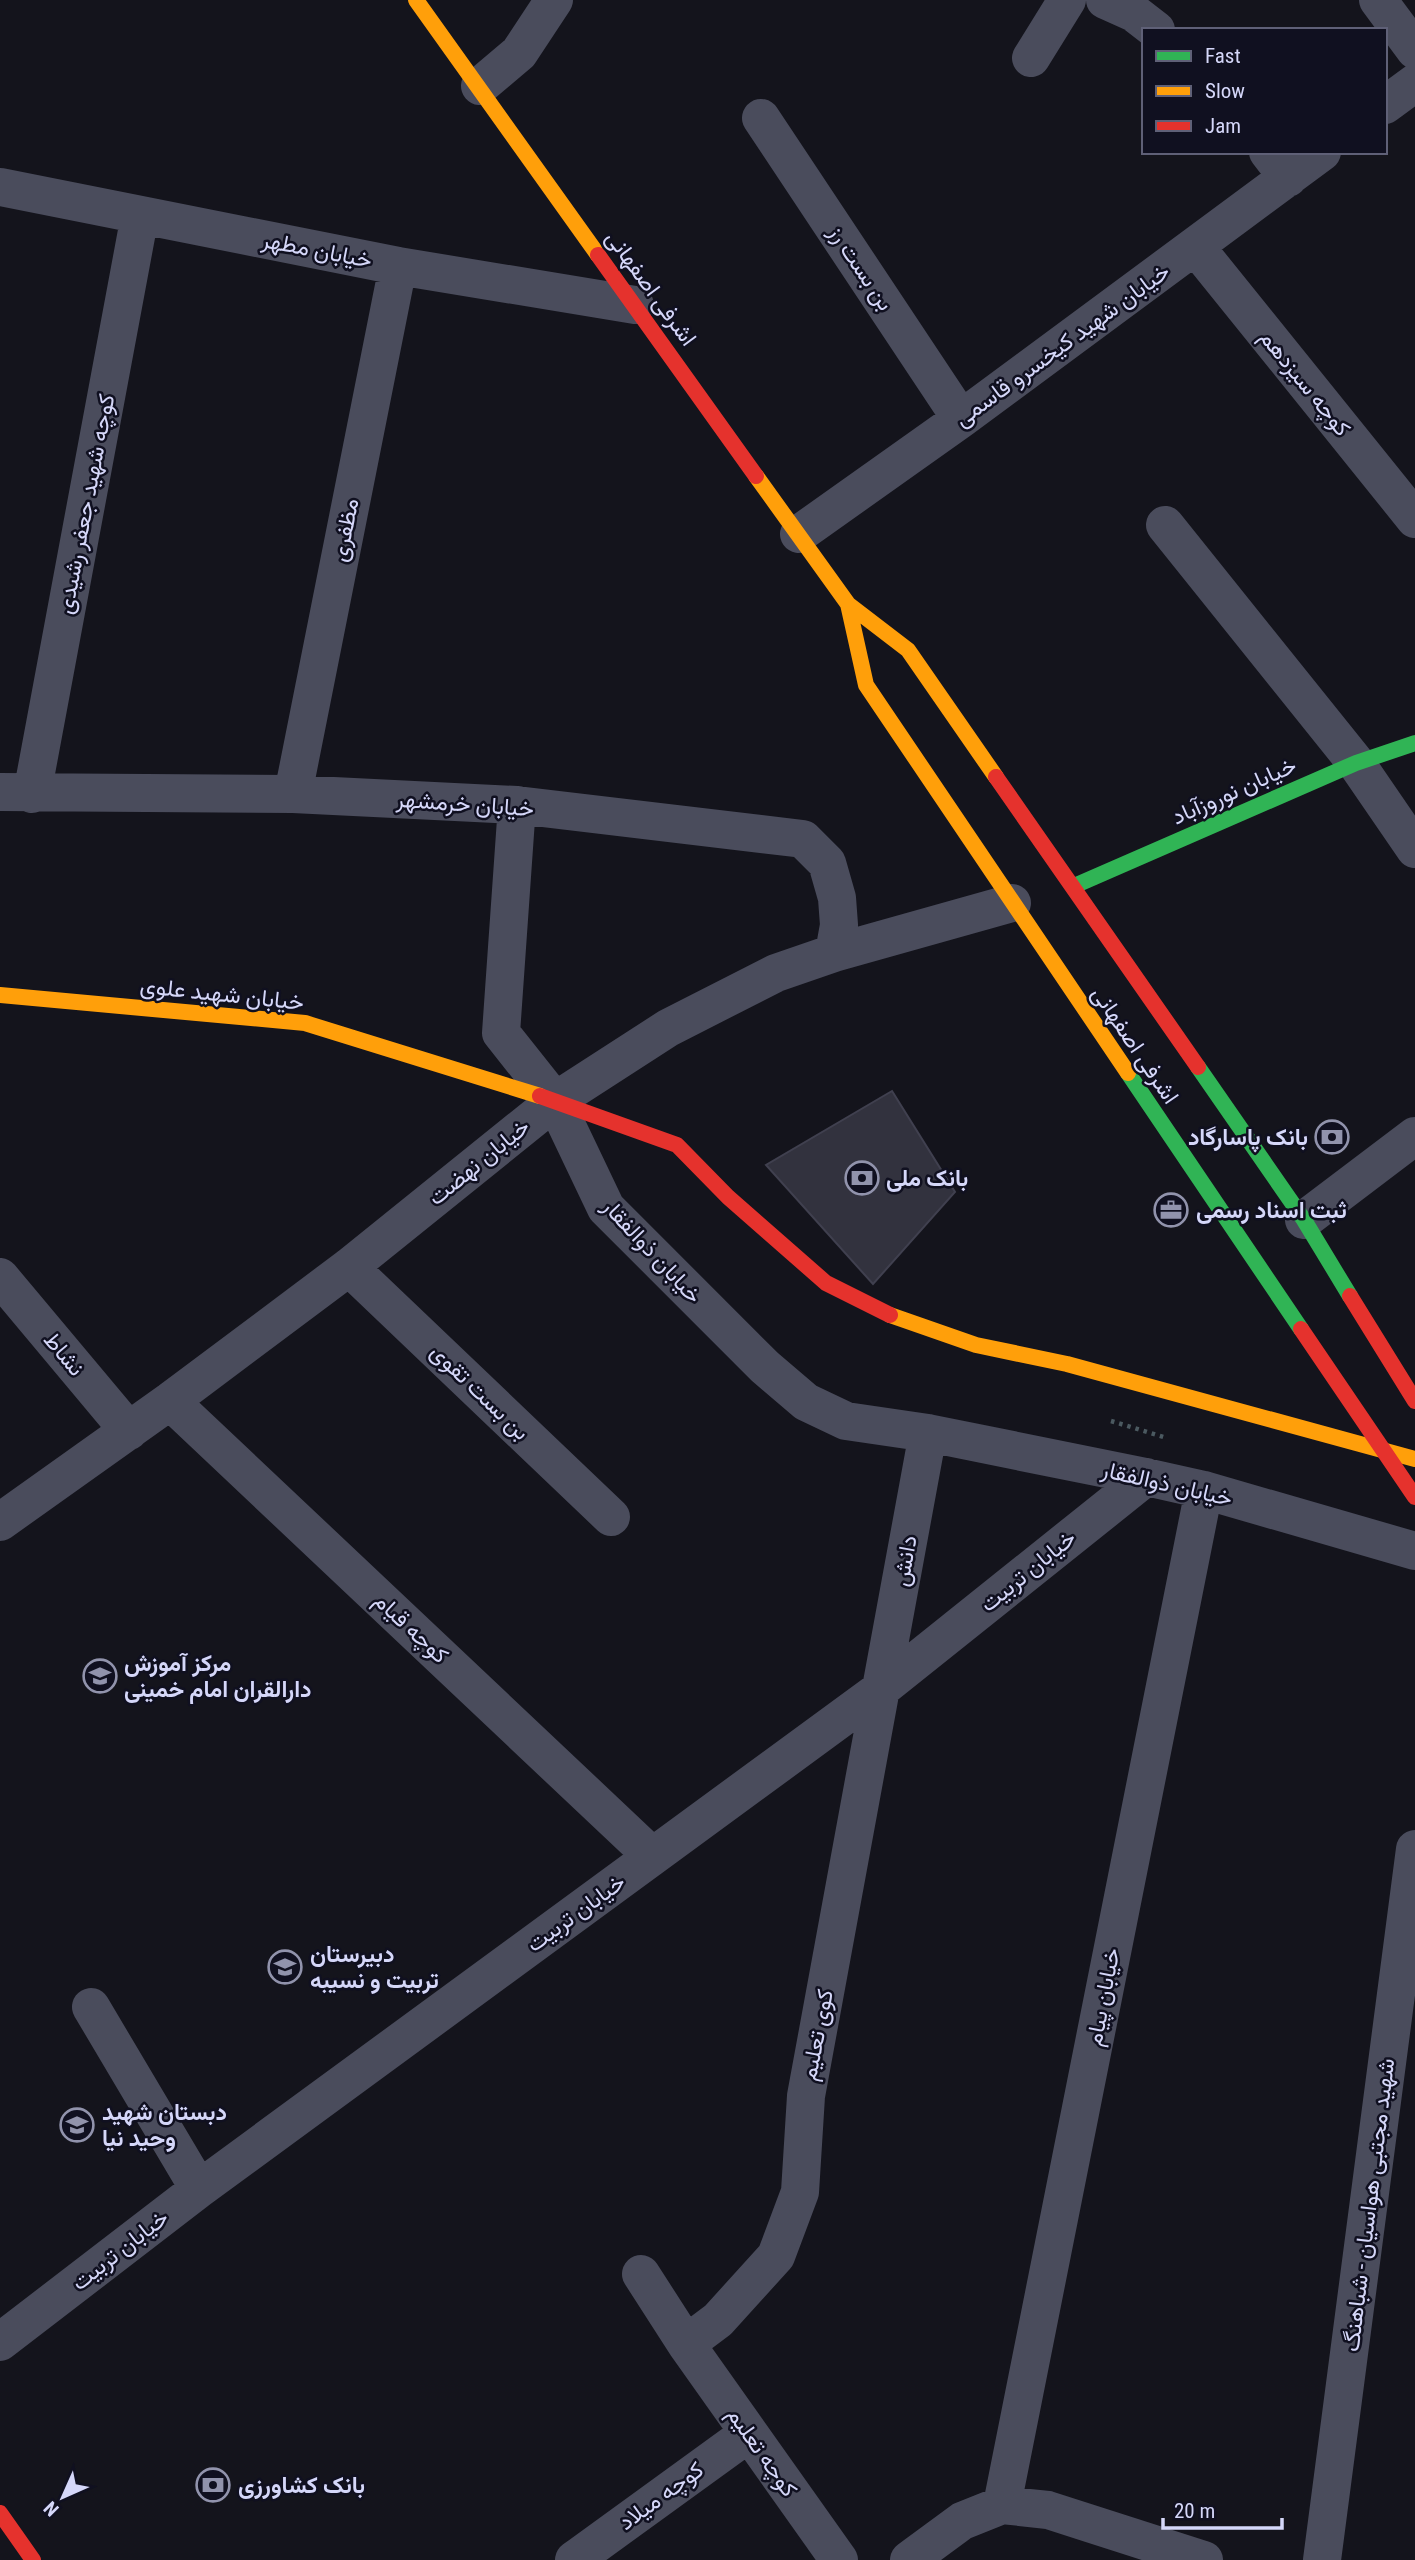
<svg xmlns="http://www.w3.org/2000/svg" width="1415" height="2560" viewBox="0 0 1415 2560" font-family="'Roboto Condensed',Vazirmatn,sans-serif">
  <rect width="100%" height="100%" fill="#14141c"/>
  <path fill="#32323e" stroke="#40404f" stroke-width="2" d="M 892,1091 L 955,1192 L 873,1284 L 766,1165 Z"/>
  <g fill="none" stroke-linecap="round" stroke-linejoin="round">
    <path stroke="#4b5960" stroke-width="4.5" stroke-dasharray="3.5 5" stroke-linecap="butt" d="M 1111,1421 L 1167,1438"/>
    <path stroke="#4a4c5c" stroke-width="38" d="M 1105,0 L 1134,13 L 1156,30
      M 1378,0 L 1415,50
      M 1031,58 L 1067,0
      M 480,86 L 519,53 L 554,0
      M 1385,105 L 1415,83
      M 761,118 L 961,419
      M 1268,152 L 1288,178
      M 0,187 L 398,266 L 635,305
      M 1195,246 L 1415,519
      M 1165,525 L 1356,763 L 1415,849
      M 799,534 L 961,419 L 1322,152
      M 0,792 L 293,794 L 517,805 L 803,839 L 827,863 L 837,898 L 839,925 L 834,953
      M 32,794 L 140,215
      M 293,794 L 398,266
      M 517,805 L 501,1033 L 555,1101 L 606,1208 L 765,1367 L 806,1402 L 846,1421 L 928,1433 L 1146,1477 L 1204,1490 L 1415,1551
      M 1304,1220 L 1415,1136
      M 349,1267 L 611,1517
      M 0,1277 L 129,1431
      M 170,1401 L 652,1856
      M 0,1522 L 170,1401 L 349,1267 L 555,1101 L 668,1028 L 776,973 L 834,953 L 1012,903
      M 91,2007 L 199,2189
      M 641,2274 L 686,2344 L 839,2560
      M 0,2342 L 199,2189 L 881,1689 L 1146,1477
      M 686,2344 L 718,2320 L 776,2256 L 800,2192 L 806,2096 L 928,1433
      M 1002,2505 L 1204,1490
      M 574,2560 L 749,2433
      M 909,2560 L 962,2521 L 1002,2505 L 1048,2510 L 1204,2560
      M 1322,2560 L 1415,1849"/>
    <path stroke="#30b455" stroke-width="16" d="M 1074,886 L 1356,763 L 1415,743
      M 1198,1067 L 1304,1220 L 1350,1296
      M 1128,1073 L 1301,1329"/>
    <path stroke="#ff9f0a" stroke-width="16" d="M 416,0 L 598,255
      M 756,476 L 848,604 L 908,650 L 996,777
      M 848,604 L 866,685 L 1128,1073
      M 0,995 L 305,1023 L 540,1096
      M 890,1315 L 976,1345 L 1067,1364 L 1415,1459"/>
    <path stroke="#e5322d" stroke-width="16" d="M 598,255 L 756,476
      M 996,777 L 1198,1067
      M 540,1096 L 677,1145 L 728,1197 L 826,1283 L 890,1315
      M 1350,1296 L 1415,1401
      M 1301,1329 L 1415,1497
      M 0,2513 L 33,2560"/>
  </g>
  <defs>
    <symbol id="bank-ring" viewBox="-11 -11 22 22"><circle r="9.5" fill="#101020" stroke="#9193ac" stroke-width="1.5"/><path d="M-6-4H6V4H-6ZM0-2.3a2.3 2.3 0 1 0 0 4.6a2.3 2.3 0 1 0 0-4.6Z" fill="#9193ac"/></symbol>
    <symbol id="office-ring" viewBox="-11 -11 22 22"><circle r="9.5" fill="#101020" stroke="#9193ac" stroke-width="1.5"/><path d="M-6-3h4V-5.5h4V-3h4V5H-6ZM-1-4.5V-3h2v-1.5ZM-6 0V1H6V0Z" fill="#9193ac"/></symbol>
    <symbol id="school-ring" viewBox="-11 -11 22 22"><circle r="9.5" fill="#101020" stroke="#9193ac" stroke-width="1.5"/><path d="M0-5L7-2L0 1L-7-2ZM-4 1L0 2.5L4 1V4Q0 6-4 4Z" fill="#9193ac"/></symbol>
  </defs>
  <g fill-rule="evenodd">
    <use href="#bank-ring" x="1313" y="1118" width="38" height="38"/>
    <use href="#bank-ring" x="843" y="1159" width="38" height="38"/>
    <use href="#office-ring" x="1152" y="1191" width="38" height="38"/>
    <use href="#school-ring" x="81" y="1657" width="38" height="38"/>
    <use href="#school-ring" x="266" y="1948" width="38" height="38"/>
    <use href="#school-ring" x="58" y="2106" width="38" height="38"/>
    <use href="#bank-ring" x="194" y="2466" width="38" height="38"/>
  </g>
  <g text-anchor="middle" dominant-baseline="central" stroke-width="5" stroke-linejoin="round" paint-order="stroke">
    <g font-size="23" fill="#d5d7f9" stroke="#101020">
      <text transform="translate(317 250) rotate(11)">خیابان مطهر</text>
      <text transform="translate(861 268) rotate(56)">بن بست رز</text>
      <text transform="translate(651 288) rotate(54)">اشرفی اصفهانی</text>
      <text transform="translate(1062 345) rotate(-36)">خیابان شهید کیخسرو قاسمی</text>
      <text transform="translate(1305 383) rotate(51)">کوچه سیزدهم</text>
      <text transform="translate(86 504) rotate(-79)">کوچه شهید جعفر رشیدی</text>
      <text transform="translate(345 530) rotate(-79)">مظفری</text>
      <text transform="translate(1234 791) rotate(-24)">خیابان نوروزآباد</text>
      <text transform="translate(465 804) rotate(4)">خیابان خرمشهر</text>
      <text transform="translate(222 994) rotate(6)">خیابان شهید علوی</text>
      <text transform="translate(1135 1045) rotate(56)">اشرفی اصفهانی</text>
      <text transform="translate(479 1162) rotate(-39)">خیابان نهضت</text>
      <text transform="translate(652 1251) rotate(47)">خیابان ذوالفقار</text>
      <text transform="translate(64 1354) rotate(50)">نشاط</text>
      <text transform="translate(480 1392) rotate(44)">بن بست تقوی</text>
      <text transform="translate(1167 1484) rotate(13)">خیابان ذوالفقار</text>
      <text transform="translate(905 1561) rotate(-80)">دانش</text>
      <text transform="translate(1028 1571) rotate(-39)">خیابان تربیت</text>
      <text transform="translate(411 1628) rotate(43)">کوچه قیام</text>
      <text transform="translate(576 1913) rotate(-36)">خیابان تربیت</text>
      <text transform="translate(1103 1997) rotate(-79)">خیابان پیام</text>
      <text transform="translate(817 2035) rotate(-79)">کوی تعلیم</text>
      <text transform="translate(1369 2205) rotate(-83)">شهید مجتبی هواسیان - شباهنگ</text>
      <text transform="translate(120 2250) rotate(-38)">خیابان تربیت</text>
      <text transform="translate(762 2452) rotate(55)">کوچه تعلیم</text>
      <text transform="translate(661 2496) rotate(-36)">کوچه میلاد</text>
    </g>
    <g font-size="23" font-weight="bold" fill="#d5d7f9" stroke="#101020" text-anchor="start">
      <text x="1308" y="1137" text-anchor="end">بانک پاسارگاد</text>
      <text x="886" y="1178">بانک ملی</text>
      <text x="1196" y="1210">ثبت اسناد رسمی</text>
      <text x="124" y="1663">مرکز آموزش<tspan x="124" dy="26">دارالقران امام خمینی</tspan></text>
      <text x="310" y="1954">دبیرستان<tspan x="310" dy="26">تربیت و نسیبه</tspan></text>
      <text x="102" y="2112">دبستان شهید<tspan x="102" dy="26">وحید نیا</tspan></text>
      <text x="238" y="2485">بانک کشاورزی</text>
    </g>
  </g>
  <rect x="1142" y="28" width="245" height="126" fill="#101020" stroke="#5f6077" stroke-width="2"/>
  <rect x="1156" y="51" width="35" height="10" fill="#30b455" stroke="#5f6077" stroke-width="2"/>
  <text x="1205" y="63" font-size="21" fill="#d5d7f9">Fast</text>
  <rect x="1156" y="86" width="35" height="10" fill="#ff9f0a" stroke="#5f6077" stroke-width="2"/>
  <text x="1205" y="98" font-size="21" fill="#d5d7f9">Slow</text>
  <rect x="1156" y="121" width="35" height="10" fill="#e5322d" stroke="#5f6077" stroke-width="2"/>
  <text x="1205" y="133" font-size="21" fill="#d5d7f9">Jam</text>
  <g transform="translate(63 2497) rotate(225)" stroke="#101020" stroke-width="5" paint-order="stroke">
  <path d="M0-5L12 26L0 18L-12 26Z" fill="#d5d7f9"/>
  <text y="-10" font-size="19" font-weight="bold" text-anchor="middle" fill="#d5d7f9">N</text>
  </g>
  <path d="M1163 2518v10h119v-10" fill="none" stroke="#d5d7f9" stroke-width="3.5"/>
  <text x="1174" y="2518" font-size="21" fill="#d5d7f9" stroke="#101020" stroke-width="5" paint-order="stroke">20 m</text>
</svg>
